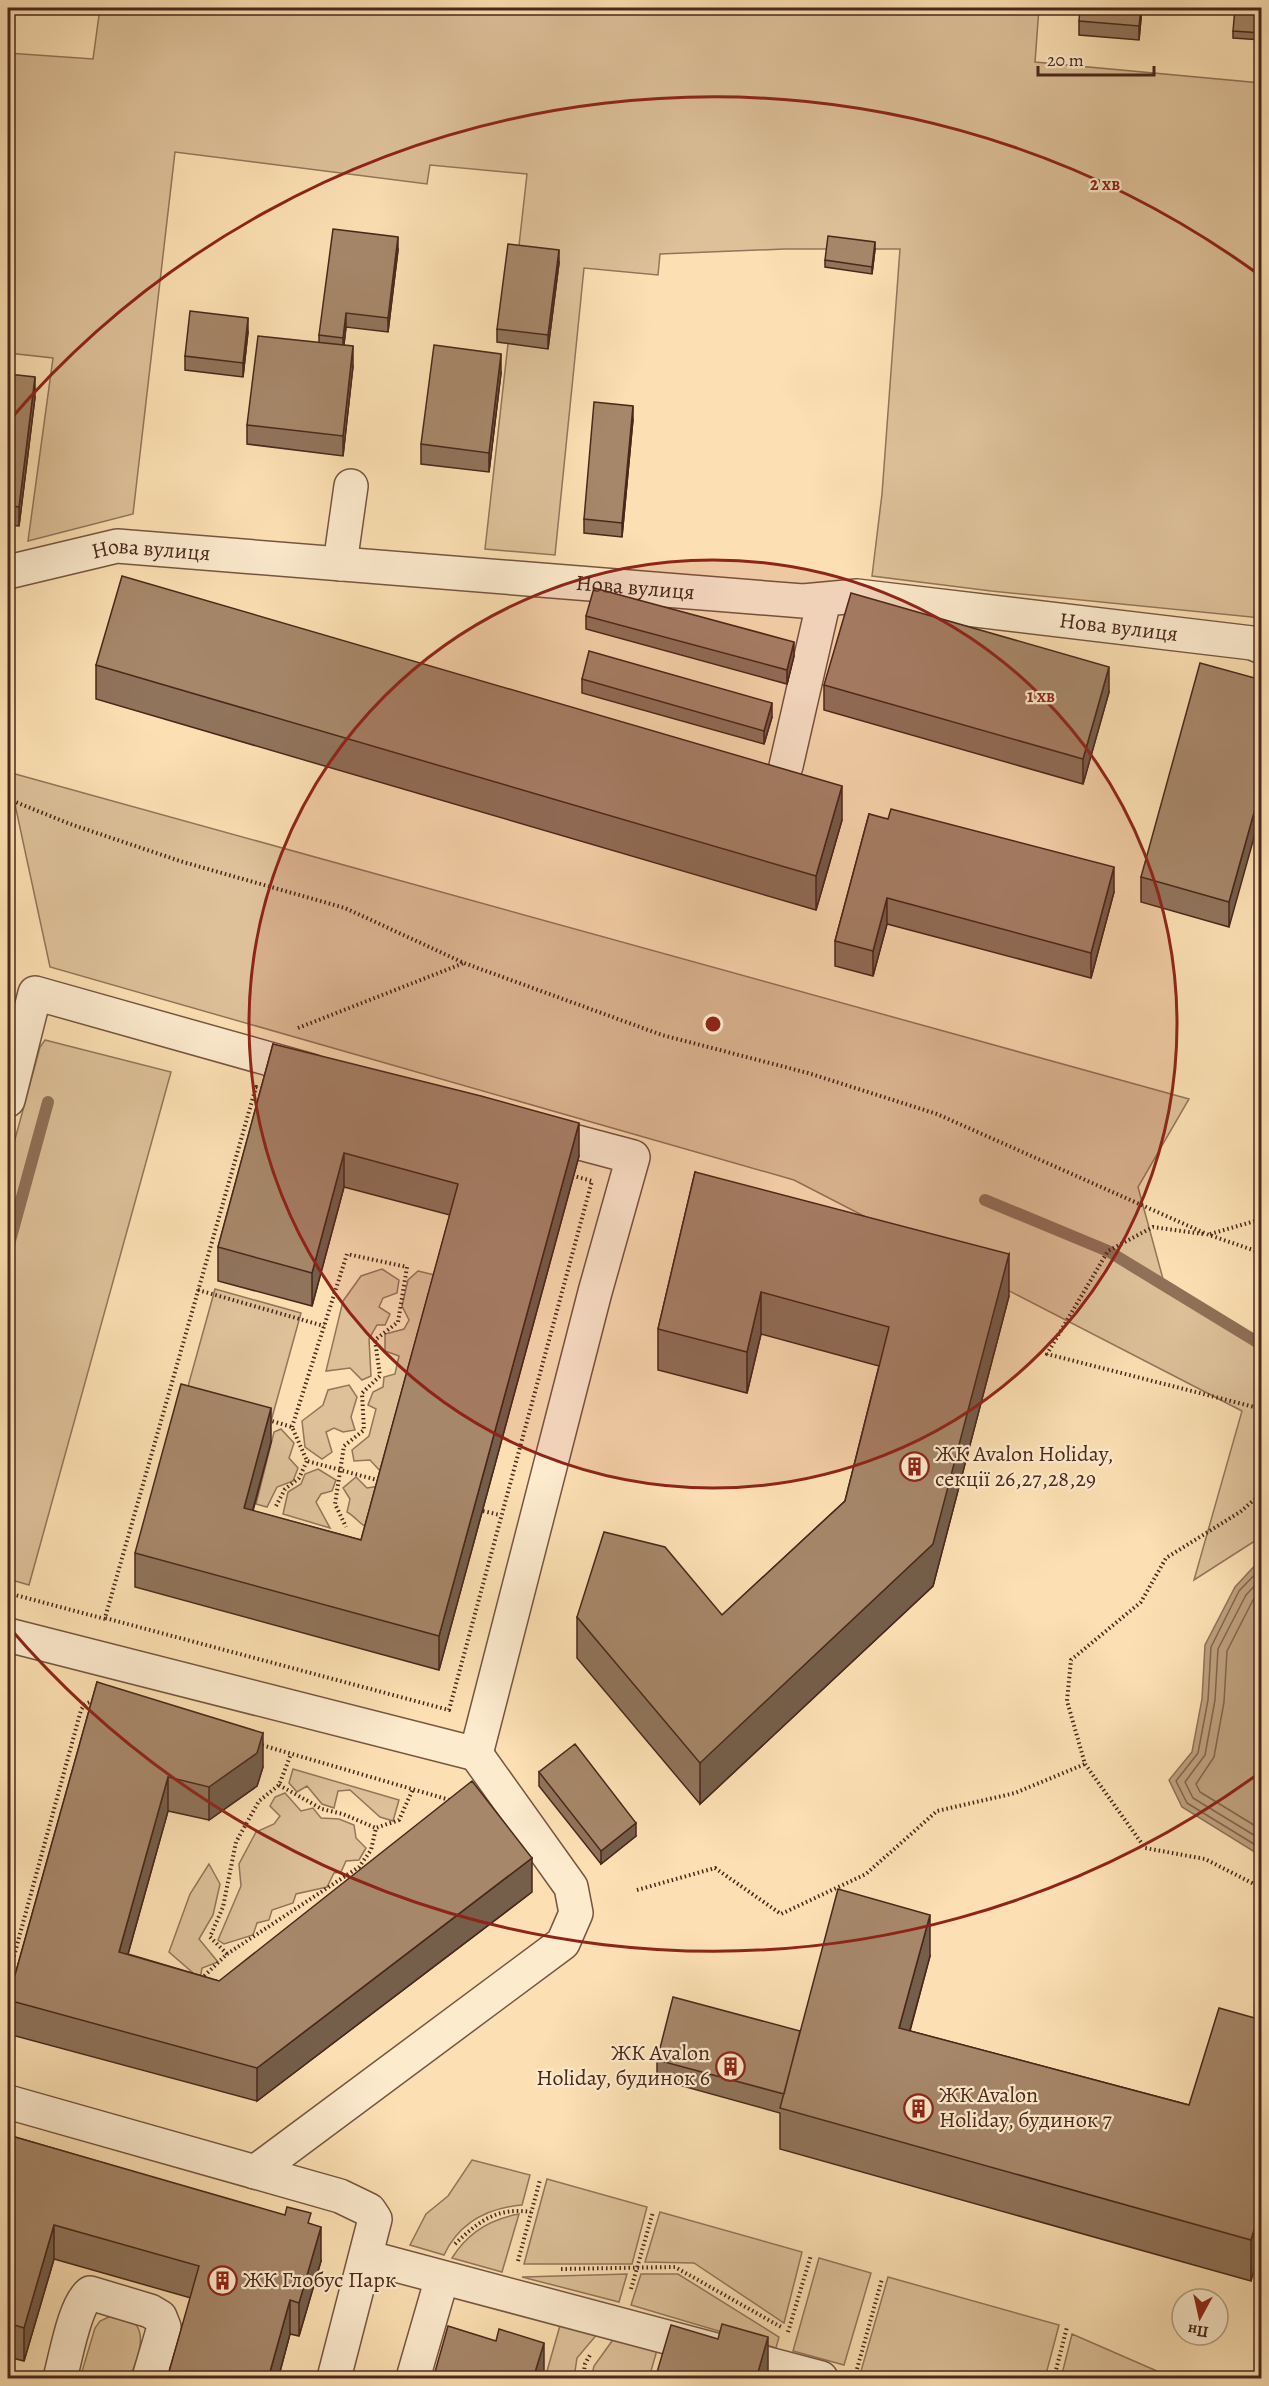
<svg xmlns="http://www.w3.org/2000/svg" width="1269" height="2386" viewBox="0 0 1269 2386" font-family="Alegreya,serif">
  <rect width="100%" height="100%" fill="#fce0b3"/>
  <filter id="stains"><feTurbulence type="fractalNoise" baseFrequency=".00333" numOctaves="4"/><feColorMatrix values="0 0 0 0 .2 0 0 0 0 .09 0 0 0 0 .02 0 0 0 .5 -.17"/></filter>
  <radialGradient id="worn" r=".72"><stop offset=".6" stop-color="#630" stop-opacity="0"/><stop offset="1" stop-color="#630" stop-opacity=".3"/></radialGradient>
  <path fill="#dec199" stroke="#94745a" stroke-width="1.5" d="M 100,8 L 1039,8 L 1035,62 L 1261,83 L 1261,618 L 991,591 L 872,576 L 882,494 L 900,249 L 784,249 L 660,254 L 658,275 L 584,268 L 555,555 L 485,549 L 527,174 L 430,165 L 427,184 L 175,152 L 133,514 L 28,541 L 53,358 L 8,353 L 8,53 L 93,59 Z
    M 8,772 L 1189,1099 L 1138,1187 L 1163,1279 L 1261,1341 L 1261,1537 L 1194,1580 L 1242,1411 L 794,1180 L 50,967 Z
    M 45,1040 L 171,1072 L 29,1585 L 8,1579 L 8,1165 L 40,1047 Z
    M 382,1269 L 399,1280 L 397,1293 L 383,1298 L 379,1307 L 390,1314 L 385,1325 L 377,1325 L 369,1339 L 371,1376 L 362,1380 L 350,1368 L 326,1371 L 343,1301 L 361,1276 Z
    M 418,1271 L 439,1276 L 383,1474 L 370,1460 L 354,1461 L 352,1450 L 369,1436 L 376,1409 L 368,1405 L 373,1392 L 383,1387 L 384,1377 L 395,1374 L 399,1356 L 385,1351 L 385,1334 L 404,1329 L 409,1320 L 402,1306 L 408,1280 Z
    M 215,1289 L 301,1313 L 268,1432 L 182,1408 Z
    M 349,1385 L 357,1397 L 351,1417 L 355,1430 L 343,1432 L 334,1428 L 326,1432 L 332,1452 L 322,1459 L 305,1447 L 302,1421 L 323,1405 L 328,1390 Z
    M 281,1429 L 294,1443 L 289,1458 L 298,1468 L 293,1481 L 277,1487 L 267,1507 L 256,1504 L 274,1432 Z
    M 318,1469 L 336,1480 L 332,1491 L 321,1494 L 316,1502 L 330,1528 L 283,1514 L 288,1492 L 301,1484 L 305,1474 Z
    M 356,1477 L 367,1488 L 380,1486 L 371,1530 C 360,1525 356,1517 347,1512 L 350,1499 L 343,1488 Z
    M 293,1769 L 399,1800 L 393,1821 L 380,1817 L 350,1790 L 338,1791 L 334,1808 L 322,1804 L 307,1786 L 297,1792 L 289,1783 Z
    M 285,1793 L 301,1811 L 313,1808 L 321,1818 L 339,1819 L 354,1825 L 356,1838 L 366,1848 L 359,1860 L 346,1861 L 341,1872 L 334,1873 L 327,1887 L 296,1894 L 293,1903 L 272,1910 L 269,1920 L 257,1923 L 253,1935 L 224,1944 L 218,1940 L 241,1886 L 239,1864 L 256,1832 L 274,1824 L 280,1816 L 270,1806 L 275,1797 Z
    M 209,1864 L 220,1884 L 213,1915 L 199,1939 L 218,1962 L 202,1968 L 200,1979 L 169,1952 L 190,1894 Z
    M 472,2160 L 530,2175 L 522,2205 C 488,2208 459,2223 444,2255 L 410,2245 L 426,2214 L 448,2196 Z
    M 547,2179 L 647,2207 L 632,2264 L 524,2264 Z
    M 660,2212 L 802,2252 L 784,2323 L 694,2263 L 645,2262 Z
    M 519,2214 L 502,2272 L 452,2258 C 468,2232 490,2219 519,2214 Z
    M 819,2258 L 871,2273 L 844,2365 L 793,2351 Z
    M 627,2274 L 619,2302 L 522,2277 Z
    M 641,2274 L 678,2274 L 779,2337 L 776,2348 L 631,2305 Z
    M 888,2277 L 1059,2325 L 1045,2378 L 876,2378 L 861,2371 Z
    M 115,2314 C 120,2316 128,2318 133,2322 C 149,2334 135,2363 130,2378 L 80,2378 L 95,2328 L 100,2321 Z
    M 561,2322 L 599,2332 L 577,2358 L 574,2378 L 545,2378 Z
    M 1072,2334 L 1173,2378 L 1061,2378 Z
    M 615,2337 L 657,2350 L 649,2378 L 591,2378 L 594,2366 Z"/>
  <path fill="#bfa17f" stroke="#907057" stroke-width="1.5" d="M 1261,1559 L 1261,1856 L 1182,1807 L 1169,1780 L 1192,1752 L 1202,1699 L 1205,1645 L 1235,1587 Z"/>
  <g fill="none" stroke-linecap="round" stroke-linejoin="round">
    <path stroke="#84644d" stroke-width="1.5" d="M 1262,1567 L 1239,1591 L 1211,1647 L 1208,1700 L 1198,1753 L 1176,1781 L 1187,1803 L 1262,1849
      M 1262,1578 L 1246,1595 L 1218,1649 L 1215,1700 L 1205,1755 L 1185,1782 L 1193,1798 L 1262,1840
      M 1262,1591 L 1253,1600 L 1227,1651 L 1224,1702 L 1214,1757 L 1196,1784 L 1200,1792 L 1262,1830"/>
    <path stroke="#907057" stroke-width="12" d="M 985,1200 L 1108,1251 L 1262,1345
      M 8,1248 L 48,1102"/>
    <defs>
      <g id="minor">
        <path d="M 340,564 L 351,486"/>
        <path id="s1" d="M 8,572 L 117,546 L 803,601 L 857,596 L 1252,643 L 1262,647"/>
        <path d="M 786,766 L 824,600"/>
        <path d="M 8,1100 L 35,993 L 312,1071"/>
        <path d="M 8,1635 L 476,1754 L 595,1292 L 633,1157 L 535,1131"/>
        <path d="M 8,2102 L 340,2196 L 369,2210 L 375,2219 L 334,2378"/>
        <path d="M 255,2172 L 563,1943 L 576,1913 L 571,1887 L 476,1754"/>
        <path d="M 366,2257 L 821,2378"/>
        <path d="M 60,2378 C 66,2357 74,2306 90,2293 L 150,2311 L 160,2317 L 164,2327 L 149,2378"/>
        <path d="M 413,2378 L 442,2278"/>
      </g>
    </defs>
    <use href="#minor" stroke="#765541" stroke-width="36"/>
    <path stroke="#4a271b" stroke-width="4" stroke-dasharray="1.5 3" stroke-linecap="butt" d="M 8,799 L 70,824 L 183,862 L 345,908 L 464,963 L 662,1035 L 808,1073 L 937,1114 L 1209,1235 L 1262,1253
      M 298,1028 L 464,963
      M 256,1087 L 592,1181 L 449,1710 L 105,1618 Z
      M 1203,1234 L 1153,1227 L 1108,1251 L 1047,1354 L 1262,1409
      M 1210,1234 L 1262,1219
      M 198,1290 L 324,1326
      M 268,1420 L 292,1427 L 307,1461 L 381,1481
      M 292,1427 L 347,1254 L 407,1267 L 398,1322 L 375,1340 L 380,1376 L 362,1393 L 364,1430 L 344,1446 L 335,1504 L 346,1527
      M 1262,1493 L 1240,1512 L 1166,1558 L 1141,1602 L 1071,1660 L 1067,1701 L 1085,1764 L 1145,1848 L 1205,1859 L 1262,1888
      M 276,1506 L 285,1489 L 299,1478 L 307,1461
      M 483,1511 L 500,1515
      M 8,1593 L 105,1619
      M 258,1744 L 453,1801
      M 279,1785 L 322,1809 L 343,1814 L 376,1828
      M 637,1890 L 715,1868 L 781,1914 L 866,1874 L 937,1811 L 1015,1793 L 1085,1764
      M 227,1954 L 210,1937 L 223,1907 L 236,1842 L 259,1801 L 279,1785 L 291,1754
      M 8,1978 L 81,1710 L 85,1704 L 95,1700
      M 201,1979 L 227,1954 L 359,1867 L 371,1850 L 376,1828 L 399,1820 L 413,1789
      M 455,2244 C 479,2221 497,2207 531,2212
      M 518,2261 L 540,2180
      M 561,2269 L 675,2267 L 781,2327
      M 631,2289 L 653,2212
      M 788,2332 L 811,2255
      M 857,2369 L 882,2279
      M 583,2378 L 585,2364 L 590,2355
      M 1054,2378 L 1067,2327"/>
    <use href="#minor" stroke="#fdebce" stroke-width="33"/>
  </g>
  <path fill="#90745b" stroke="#4a271b" stroke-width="1.5" d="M 1142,8 L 1139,40 L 1079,35 L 1079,21 Z
    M 1262,8 L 1262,40 L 1233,38 L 1233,31 Z
    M 875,249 L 872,274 L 825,267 L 825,260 Z
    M 398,250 L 388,332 L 346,327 L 344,345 L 353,366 L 343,456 L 247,444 L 247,425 L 319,343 L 319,335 Z
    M 559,263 L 548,349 L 497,342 L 497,329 Z
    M 248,332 L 243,377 L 185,370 L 185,356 Z
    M 501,373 L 489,472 L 421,464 L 421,444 Z
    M 8,374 L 35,397 L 19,526 L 8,525 Z
    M 633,419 L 622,537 L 584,533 L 584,519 Z
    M 586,616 L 794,656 L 787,684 L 586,629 Z
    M 96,665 L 842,820 L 816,910 L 96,699 Z
    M 582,679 L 772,717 L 764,744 L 582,693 Z
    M 1262,680 L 1229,927 L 1141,902 L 1141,877 Z
    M 824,685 L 1109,692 L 1083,784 L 824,710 Z
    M 869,814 L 1114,892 L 1091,978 L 887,924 L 873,976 L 835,966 L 835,941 Z
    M 273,1044 L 579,1156 L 439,1670 L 135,1587 L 135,1553 L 271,1442 L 253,1511 L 361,1540 L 450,1215 L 344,1187 L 312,1306 L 218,1281 L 218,1247 Z
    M 695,1172 L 1009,1296 L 933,1586 L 700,1804 L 577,1658 L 577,1617 L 722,1615 L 845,1501 L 879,1366 L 761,1334 L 747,1393 L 658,1370 L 658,1329 Z
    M 97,1682 L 263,1767 L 257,1786 L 209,1820 L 168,1811 L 128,1954 L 219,1981 L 532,1892 L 257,2101 L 8,2034 L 8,2000 Z
    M 539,1772 L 636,1836 L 601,1864 L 539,1786 Z
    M 930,1956 L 910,2031 L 1189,2105 L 1262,2020 L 1251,2281 L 780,2149 L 780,2113 L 657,2079 L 657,2060 L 800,2031 Z
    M 8,2135 L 311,2224 L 321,2261 L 299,2336 L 290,2334 L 278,2379 L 167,2379 L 191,2298 L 54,2259 L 24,2361 L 8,2357 Z"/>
  <path fill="#755e4a" stroke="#4a271b" stroke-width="1.5" d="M 1141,8 L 1142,8 L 1139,40 L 1139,26 Z
    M 398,237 L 398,250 L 388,332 L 388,318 Z
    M 875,242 L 875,249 L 872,274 L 872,267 Z
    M 559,250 L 559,263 L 548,349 L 548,335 Z
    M 346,313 L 346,327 L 343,352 L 343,338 Z
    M 248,318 L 248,332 L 243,377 L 243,363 Z
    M 353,346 L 353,366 L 343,456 L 343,436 Z
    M 501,354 L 501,373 L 489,472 L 489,453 Z
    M 35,377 L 35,397 L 19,526 L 19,507 Z
    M 633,406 L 633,419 L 622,537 L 622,523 Z
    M 794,642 L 794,656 L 787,684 L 787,670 Z
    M 1109,667 L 1109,692 L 1083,784 L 1083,759 Z
    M 772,703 L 772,717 L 764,744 L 764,731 Z
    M 1262,784 L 1262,809 L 1229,927 L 1229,902 Z
    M 842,786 L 842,820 L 816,910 L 816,876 Z
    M 1114,867 L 1114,892 L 1091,978 L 1091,953 Z
    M 887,898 L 887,924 L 873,976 L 873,951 Z
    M 579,1123 L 579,1156 L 439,1670 L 439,1636 Z
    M 344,1153 L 344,1187 L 312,1306 L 312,1273 Z
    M 1009,1254 L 1009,1296 L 933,1586 L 700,1804 L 700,1763 Z
    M 761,1292 L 761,1334 L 747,1393 L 747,1352 Z
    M 271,1408 L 271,1442 L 244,1542 L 244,1508 Z
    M 263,1733 L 263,1767 L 257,1786 L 209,1820 L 209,1787 Z
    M 168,1777 L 168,1811 L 119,1986 L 119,1952 Z
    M 636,1823 L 636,1836 L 601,1864 L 601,1851 Z
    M 532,1858 L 532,1892 L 257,2101 L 257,2068 Z
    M 930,1915 L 930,1956 L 899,2070 L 899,2028 Z
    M 1262,2204 L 1262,2245 L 1251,2281 L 1251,2240 Z
    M 54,2225 L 54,2259 L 24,2361 L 24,2328 Z
    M 321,2227 L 321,2261 L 299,2336 L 299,2303 Z
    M 290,2300 L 290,2334 L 278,2379 L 268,2379 Z
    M 768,2337 L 768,2371 L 766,2379 L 756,2379 Z
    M 544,2343 L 544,2377 L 543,2379 L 533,2379 Z"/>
  <path fill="#a7876a" stroke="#4a271b" stroke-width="1.5" d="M 1080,8 L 1141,8 L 1139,26 L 1079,21 Z
    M 1235,8 L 1262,8 L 1262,33 L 1233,31 Z
    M 333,229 L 398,237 L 388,318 L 346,313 L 343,338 L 319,335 Z
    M 828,236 L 875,242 L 872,267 L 825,260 Z
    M 508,244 L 559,250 L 548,335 L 497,329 Z
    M 190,311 L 248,318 L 243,363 L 185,356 Z
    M 258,336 L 353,346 L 343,436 L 247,425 Z
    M 434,345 L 501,354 L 489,453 L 421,444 Z
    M 8,374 L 35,377 L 19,507 L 8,505 Z
    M 594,402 L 633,406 L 622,523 L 584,519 Z
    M 122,576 L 842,786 L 816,876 L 96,665 Z
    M 594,588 L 794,642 L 787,670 L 586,616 Z
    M 851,593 L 1109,667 L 1083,759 L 824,685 Z
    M 589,651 L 772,703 L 764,731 L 582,679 Z
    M 1200,663 L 1262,680 L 1262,784 L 1229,902 L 1141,877 Z
    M 891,809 L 1114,867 L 1091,953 L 887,898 L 873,951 L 835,941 L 869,814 L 888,819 Z
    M 273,1044 L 481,1096 L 579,1123 L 439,1636 L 135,1553 L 181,1384 L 271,1408 L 244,1508 L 361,1540 L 458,1184 L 344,1153 L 312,1273 L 218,1247 Z
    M 695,1172 L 1009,1254 L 933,1544 L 700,1763 L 577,1617 L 604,1532 L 665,1547 L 722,1615 L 845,1501 L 889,1327 L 761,1292 L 747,1352 L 658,1329 Z
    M 97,1682 L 263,1733 L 257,1753 L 209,1787 L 168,1777 L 119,1952 L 219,1981 L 472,1781 L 532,1858 L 257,2068 L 8,2000 Z
    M 575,1744 L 636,1823 L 601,1851 L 539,1772 Z
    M 838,1889 L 930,1915 L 899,2028 L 1189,2105 L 1219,2008 L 1262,2020 L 1262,2204 L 1251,2240 L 780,2108 Z
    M 673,1997 L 800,2031 L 784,2094 L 657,2060 Z
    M 8,2135 L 285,2215 L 287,2207 L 311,2213 L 308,2223 L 321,2227 L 299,2303 L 290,2300 L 268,2379 L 167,2379 L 199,2266 L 54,2225 L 24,2328 L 8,2323 Z
    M 722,2324 L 768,2337 L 756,2379 L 655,2379 L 671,2325 L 718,2339 Z
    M 448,2326 L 496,2341 L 499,2329 L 544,2343 L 533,2379 L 433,2379 Z"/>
  <circle cx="713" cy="1024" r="464" fill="#8f2418" fill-opacity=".12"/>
  <g fill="none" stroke="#8f2418" stroke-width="3">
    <circle cx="713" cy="1024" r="464"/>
    <path d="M1258 1774A927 927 0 0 1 8 1626M8 422A927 927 0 0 1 1258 274"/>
  </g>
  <defs>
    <symbol id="building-ring" viewBox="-11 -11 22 22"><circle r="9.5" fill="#fdebce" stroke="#8f2418" stroke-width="1.5"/><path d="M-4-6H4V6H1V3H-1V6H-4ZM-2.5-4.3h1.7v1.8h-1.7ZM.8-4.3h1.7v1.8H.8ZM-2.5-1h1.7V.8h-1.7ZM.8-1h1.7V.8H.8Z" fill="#8f2418"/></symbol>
  </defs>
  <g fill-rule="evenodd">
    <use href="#building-ring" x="898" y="1450" width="33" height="33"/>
    <use href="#building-ring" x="714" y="2050" width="33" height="33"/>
    <use href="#building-ring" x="902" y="2092" width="33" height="33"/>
    <use href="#building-ring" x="206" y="2264" width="33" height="33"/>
  </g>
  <g text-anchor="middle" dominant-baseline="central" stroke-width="4.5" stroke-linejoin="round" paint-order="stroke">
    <g font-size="22" fill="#4a271b" stroke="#fdebce">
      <text stroke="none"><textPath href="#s1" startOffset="146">Нова вулиця</textPath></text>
      <text stroke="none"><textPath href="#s1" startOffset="632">Нова вулиця</textPath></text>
      <text stroke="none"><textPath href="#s1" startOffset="1118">Нова вулиця</textPath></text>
    </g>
    <g font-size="22" fill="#4a271b" stroke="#fdebce" text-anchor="start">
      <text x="935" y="1454">ЖК Avalon Holiday,<tspan x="935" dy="25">секції 26,27,28,29</tspan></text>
      <text x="710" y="2053" text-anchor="end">ЖК Avalon<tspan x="710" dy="25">Holiday, будинок 6</tspan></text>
      <text x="939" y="2095">ЖК Avalon<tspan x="939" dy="25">Holiday, будинок 7</tspan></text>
      <text x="243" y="2280">ЖК Глобус Парк</text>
    </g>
  </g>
  <circle cx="713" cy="1024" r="9" fill="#8f2418" stroke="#fdebce" stroke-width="3"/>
  <g font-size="18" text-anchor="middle" font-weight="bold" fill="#8f2418" stroke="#fdebce" stroke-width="4.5" stroke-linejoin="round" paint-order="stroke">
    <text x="1105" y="190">2 хв</text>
    <text x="1041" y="702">1 хв</text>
  </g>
  <rect width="1269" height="2386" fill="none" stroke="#fce0b3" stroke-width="30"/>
  <rect x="9" y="9" width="1251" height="2368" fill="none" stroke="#4a271b" stroke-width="3"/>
  <rect x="15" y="15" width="1239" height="2356" fill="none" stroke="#4a271b" stroke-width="1.5"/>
  <g transform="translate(1200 2317) rotate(188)"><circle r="28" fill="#fdebce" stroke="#b59d86" stroke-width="1.5"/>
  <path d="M0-4.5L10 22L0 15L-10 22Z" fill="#8f2418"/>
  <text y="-9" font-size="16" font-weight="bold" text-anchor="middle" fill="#4a271b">Пн</text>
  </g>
  <path d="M1038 66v9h116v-9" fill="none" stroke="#4a271b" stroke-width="3"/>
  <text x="1047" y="66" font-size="18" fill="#4a271b" stroke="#fdebce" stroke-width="4.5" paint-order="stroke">20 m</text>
  <rect width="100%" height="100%" filter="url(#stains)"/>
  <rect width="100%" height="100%" fill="url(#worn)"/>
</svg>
